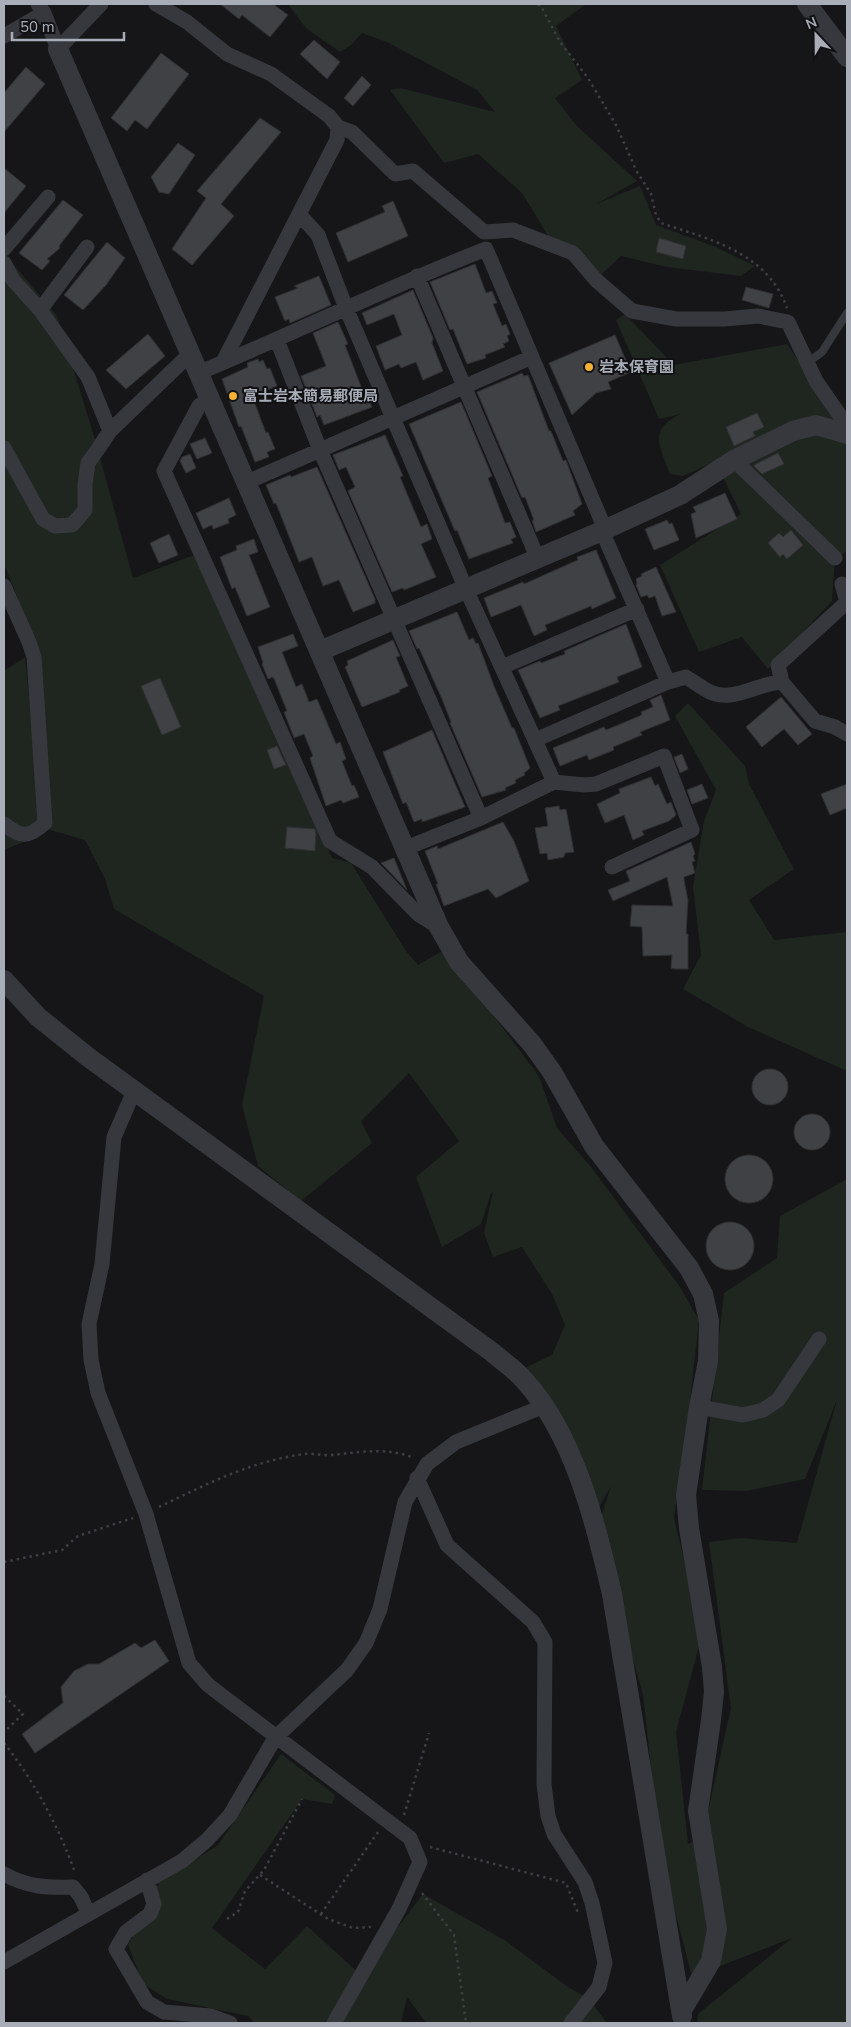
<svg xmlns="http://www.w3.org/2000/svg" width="851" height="2027" viewBox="0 0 851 2027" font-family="'Nunito Sans','Noto Sans JP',sans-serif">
  <rect width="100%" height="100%" fill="#161618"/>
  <path fill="#1e261f" d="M 288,4 L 586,4 L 556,26 L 582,80 L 555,98 L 576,125 L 637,181 L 596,204 L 640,186 L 656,225 L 716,247 L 755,266 L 741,276 L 667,267 L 621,256 L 600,276 L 560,255 L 522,193 L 478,154 L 444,163 L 390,90 L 400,88 L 495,112 L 477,90 L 387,42 L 362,33 L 351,45 L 340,52 L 306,28 Z
    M 4,253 L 57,316 L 94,436 L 133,578 L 197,554 L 332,858 L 351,863 L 406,951 L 418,965 L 444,950 L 539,1076 L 557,1128 L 591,1167 L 680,1287 L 699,1320 L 688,1420 L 674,1518 L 702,1635 L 676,1732 L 688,1844 L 702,1838 L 731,1708 L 709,1542 L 741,1538 L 797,1543 L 837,1400 L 805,1479 L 746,1491 L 702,1490 L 724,1293 L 777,1258 L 780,1216 L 847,1179 L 847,2023 L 697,2023 L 698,2014 L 792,1938 L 692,1977 L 661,1857 L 643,1695 L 597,1529 L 611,1486 L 593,1518 L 523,1369 L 552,1355 L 565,1325 L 552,1294 L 522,1247 L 493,1257 L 484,1233 L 493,1192 L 491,1193 L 481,1224 L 442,1247 L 416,1177 L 459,1141 L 409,1073 L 361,1121 L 372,1143 L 301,1201 L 258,1166 L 242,1105 L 264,996 L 114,909 L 105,879 L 85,840 L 47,829 L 45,833 L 4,850 L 4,671 L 25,657 L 31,717 L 39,651 L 4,564 Z
    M 625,314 L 674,365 L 787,344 L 847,431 L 847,551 L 835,559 L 832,601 L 768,669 L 742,637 L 699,652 L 660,565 L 741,514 L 723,477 L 734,453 L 683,476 L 670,474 C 660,447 647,429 681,414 L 659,419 L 616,320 Z
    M 688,703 L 745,766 L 749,784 L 794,869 L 749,900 L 774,940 L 847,932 L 847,1071 L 748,1027 L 683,989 L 701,955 L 693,886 L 704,821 L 716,790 L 675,716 Z
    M 281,1754 L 335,1795 L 332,1804 L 302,1799 L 212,1928 L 265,1969 L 307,1926 L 361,1975 L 423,1894 L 506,1941 L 568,1987 L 589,1999 L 607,2023 L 426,2023 L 407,1997 L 401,2023 L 255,2023 L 248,2016 L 167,1999 L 143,1984 L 128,1945 L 159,1883 L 218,1845 Z"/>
  <path fill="#404145" stroke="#303034" d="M 220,4 L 273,4 L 288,15 L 270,37 L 242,15 L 239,19 Z
    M 314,40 L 340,62 L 327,79 L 300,54 Z
    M 161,53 L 189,74 L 147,129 L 135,120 L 127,131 L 111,118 Z
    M 26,67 L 45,84 L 4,132 L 4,93 Z
    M 362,76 L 371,85 L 353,106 L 344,98 Z
    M 260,118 L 281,132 L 221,204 L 234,216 L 192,265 L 172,249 L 206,198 L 197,191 Z
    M 178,143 L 195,155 L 169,194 L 159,192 L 151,177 Z
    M 4,168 L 26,186 L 4,213 Z
    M 63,200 L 83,215 L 59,246 L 60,248 L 47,259 L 50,261 L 42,270 L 19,253 Z
    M 393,201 L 408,236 L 348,262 L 336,233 L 385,212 L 382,206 Z
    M 659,238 L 686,246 L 683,259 L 656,252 Z
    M 107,242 L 125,258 L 106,285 L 83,310 L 64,295 Z
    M 475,264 L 486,293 L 492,291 L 497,303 L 493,304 L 502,326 L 506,324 L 510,334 L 507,336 L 509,341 L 503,344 L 505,347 L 485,355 L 486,358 L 467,364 L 453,329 L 450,330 L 430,282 Z
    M 319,276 L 331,305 L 290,323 L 289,319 L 285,321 L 275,297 L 298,288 L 294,286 Z
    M 746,287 L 773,294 L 769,308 L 742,300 Z
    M 413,290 L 433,338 L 432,343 L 443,371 L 423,380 L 416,362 L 401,368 L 399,364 L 385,370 L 376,346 L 402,335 L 394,314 L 367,325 L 362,313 Z
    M 338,322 L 348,344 L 345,345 L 362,389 L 364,388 L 372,407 L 324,425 L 320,415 L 317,417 L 301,376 L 326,366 L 313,333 Z
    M 148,334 L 165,356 L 126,389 L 106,370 Z
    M 615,335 L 631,372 L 608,382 L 611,389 L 596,393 L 572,415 L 549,363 Z
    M 258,359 L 259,362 L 263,360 L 267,369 L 270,368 L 277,386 L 252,396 L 266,433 L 268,432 L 275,449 L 267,452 L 269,457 L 255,462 L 241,426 L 239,427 L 222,379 L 248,367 L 247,363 Z
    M 522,373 L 524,376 L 528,375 L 549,431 L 551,431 L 563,461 L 566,460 L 582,504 L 573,511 L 575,515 L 536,532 L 532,520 L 534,520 L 525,497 L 522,498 L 477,392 Z
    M 461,402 L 492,476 L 488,478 L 505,523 L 510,522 L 516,537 L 511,539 L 513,543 L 469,559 L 457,530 L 455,531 L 409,424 Z
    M 757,413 L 764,427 L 753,432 L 755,436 L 734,446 L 726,427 Z
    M 385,435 L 403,476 L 400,477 L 421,527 L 427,524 L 432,539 L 421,544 L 436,577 L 404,590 L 403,588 L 392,592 L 348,491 L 355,487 L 346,467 L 339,470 L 333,455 Z
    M 205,438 L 212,453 L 197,459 L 190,444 Z
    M 778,453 L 784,464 L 762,474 L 755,467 L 754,465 Z
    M 190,454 L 196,468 L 186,473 L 180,461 L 182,457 Z
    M 317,467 L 375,599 L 375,603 L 353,612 L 339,580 L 323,586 L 312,557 L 299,562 L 276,503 L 274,504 L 266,485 L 290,475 L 291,477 Z
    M 725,493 L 737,519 L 696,538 L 691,514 L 696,512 L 693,507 Z
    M 229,498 L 236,515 L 228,519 L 229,523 L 213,529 L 212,525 L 203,529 L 196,513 Z
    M 667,520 L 669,524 L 672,523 L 679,540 L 654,550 L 645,529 Z
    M 791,530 L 803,545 L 787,559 L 783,554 L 780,557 L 768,543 L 779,533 L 783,537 Z
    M 169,534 L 178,555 L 159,563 L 150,543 Z
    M 254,539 L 258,552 L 249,555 L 270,607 L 247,616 L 235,587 L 232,589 L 220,557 L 237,550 L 236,546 Z
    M 596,550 L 616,598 L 592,609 L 591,606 L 545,625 L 547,630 L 534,636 L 521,605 L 491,617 L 484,598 L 523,582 L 524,584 L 571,563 L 578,560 L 577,557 Z
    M 656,567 L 676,612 L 662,616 L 655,596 L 649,598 L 647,595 L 641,597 L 636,585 L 637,583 L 636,579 L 642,576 L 641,574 Z
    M 457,612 L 469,640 L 473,638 L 476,644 L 478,643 L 494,686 L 512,728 L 514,728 L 530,768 L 524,773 L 525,775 L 515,780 L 516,783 L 505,788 L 506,790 L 482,797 L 450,723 L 451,722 L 442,699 L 419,648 L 417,649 L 409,631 Z
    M 626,624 L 642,667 L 617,677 L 619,682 L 558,706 L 560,710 L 540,718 L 518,670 L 540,661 L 541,663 L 565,654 L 564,651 Z
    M 293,634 L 298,646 L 282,652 L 296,687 L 302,684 L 309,702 L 317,699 L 336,744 L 340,742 L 346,759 L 342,761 L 352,786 L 354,785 L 359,797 L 343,803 L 341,800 L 326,806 L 310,758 L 313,756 L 304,734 L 294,738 L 284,712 L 287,711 L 275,681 L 273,677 L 268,679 L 262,664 L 263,663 L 258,647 Z
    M 393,640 L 400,656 L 396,657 L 408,686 L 399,690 L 400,692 L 362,707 L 345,667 L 348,665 L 347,661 Z
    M 160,678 L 181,727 L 162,735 L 141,686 Z
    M 661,695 L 670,720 L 640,732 L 642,735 L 613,747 L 614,750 L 589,760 L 587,755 L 560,766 L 553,748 L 604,727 L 606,730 L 642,715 L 641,712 L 653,707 L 650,700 Z
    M 781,697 L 812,734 L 798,745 L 784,729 L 762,747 L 746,727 Z
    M 432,730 L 465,807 L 422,822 L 422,819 L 414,822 L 406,802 L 403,804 L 383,752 Z
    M 277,746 L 286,765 L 274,769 L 267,750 Z
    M 682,754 L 688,769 L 680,773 L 674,757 Z
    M 651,777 L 655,786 L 658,784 L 667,804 L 671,802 L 676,815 L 669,821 L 642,831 L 644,835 L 633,840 L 624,815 L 605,823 L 597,804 L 620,793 L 619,789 Z
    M 702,784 L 708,798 L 692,804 L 687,790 Z
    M 847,784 L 847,808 L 830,815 L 821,794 Z
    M 559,806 L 560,810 L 566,809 L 574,852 L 565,853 L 564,857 L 548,860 L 547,853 L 540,854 L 535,828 L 548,826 L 545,808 Z
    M 503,822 L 514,841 L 529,881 L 496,898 L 488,889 L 444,906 L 436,884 L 438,884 L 425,851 L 437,846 L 438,849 Z
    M 287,827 L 315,829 L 316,834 L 315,851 L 285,848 Z
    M 691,842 L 695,854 L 693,856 L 695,861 L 692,862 L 695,873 L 684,877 L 684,880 L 688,900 L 686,934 L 688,934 L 688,969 L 675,969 L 671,968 L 672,955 L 643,956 L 642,927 L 630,926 L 632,905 L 673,906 L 667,877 L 613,901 L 608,890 L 630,881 L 626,871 Z
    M 394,858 L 407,890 L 381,863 Z
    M752 1087a18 18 0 1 1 36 0a18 18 0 1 1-36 0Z
    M794 1132a18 18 0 1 1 36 0a18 18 0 1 1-36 0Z
    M725 1179a24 24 0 1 1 48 0a24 24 0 1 1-48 0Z
    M706 1246a24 24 0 1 1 48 0a24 24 0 1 1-48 0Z
    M 155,1640 L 169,1661 L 35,1753 L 22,1734 L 63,1703 L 61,1687 L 74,1671 L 88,1664 L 99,1664 L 135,1643 L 141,1648 Z"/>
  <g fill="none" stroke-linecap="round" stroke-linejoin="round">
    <path stroke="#3d3f44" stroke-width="2.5" stroke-dasharray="2.5 4" stroke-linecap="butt" d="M 538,4 L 542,8 L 560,42 L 588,78 L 616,125 L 636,170 L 651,194 L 656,215 L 661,223 C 711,240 767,252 787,308
      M 159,1507 C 207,1484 251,1461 305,1454 C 314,1453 323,1456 332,1455 C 359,1452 388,1447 414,1458
      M 4,1562 L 62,1550 L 78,1536 L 133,1518
      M 4,1696 L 23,1714 L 4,1732
      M 4,1743 C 33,1779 60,1829 75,1873
      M 404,1815 L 429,1733
      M 430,1847 L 566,1883 L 578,1913
      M 260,1875 L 328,1919 L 353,1928 L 371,1927
      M 422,1893 L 454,1935 L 466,2023
      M 321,1914 L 378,1832
      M 227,1919 L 238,1912 L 245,1891 L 264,1870 L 302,1799"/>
    <path stroke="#37383d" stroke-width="8" d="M 807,363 L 822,352 L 847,313"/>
    <path stroke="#37383d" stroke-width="15" d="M 38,4 L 44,13 L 58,49 L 101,4
      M 156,4 L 187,22 L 227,54 L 271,74 L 329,116 L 338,127 L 337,140 L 223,362
      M 4,36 L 44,13
      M 338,127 L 352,132 L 395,174 L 413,171 L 484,232 L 513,230 L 573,253 L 596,280 L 632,311 L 676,319 L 724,319 L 758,316 L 788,322 L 816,381 L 847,426
      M 300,215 L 318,235 L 346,308 L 466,589 L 554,782
      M 4,249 L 48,197
      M 4,263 L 13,280 L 40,310 L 88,377 L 110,431
      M 417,276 L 538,559
      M 40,310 L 87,247
      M 277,340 L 320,450 L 481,818
      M 198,373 C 295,333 388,287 486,249 L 605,529
      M 209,399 L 199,406 L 164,471 L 330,841 L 372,867 L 418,914 L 439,927
      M 4,448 L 43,519 L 55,526 L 72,525 L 85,510 L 85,484 L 88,463 L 98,449 L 110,431 L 191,353
      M 734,460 L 835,558
      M 245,483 L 532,357
      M 602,531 L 668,682
      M 4,586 L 29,642 L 34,657 L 45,823 C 28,838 22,838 4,824
      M 502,667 L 637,609
      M 782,682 L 778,665 L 847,602 L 842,584
      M 535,740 L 668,682 L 686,677 C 694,682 702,688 710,692 C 733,703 758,683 782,682 L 815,721 L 835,727 L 847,734
      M 406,848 L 481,818 L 554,782 L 584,785 L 596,784 L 664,756 L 692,830 L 612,867
      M 134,1091 L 114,1137 L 102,1264 L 89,1324 L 91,1360 L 98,1393 L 146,1514 L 189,1663 L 208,1685 L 410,1838 L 420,1862 L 399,1909 L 334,2023
      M 699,1407 L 743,1415 L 763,1410 L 778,1400 L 819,1339
      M 417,1478 L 447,1545 L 533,1622 L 545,1642 L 544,1784 L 548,1816 L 554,1834 L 585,1882 L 592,1903 L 605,1963 L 599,1987 L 571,2023
      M 4,1874 C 27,1887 47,1888 73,1887 L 81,1897 L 88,1913
      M 147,1880 L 154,1904 L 150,1914 L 126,1932 L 116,1949 L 147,2002 L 164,2012 L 211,2016 L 230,2023
      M 4,1962 L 182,1861 L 207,1840 L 230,1815 L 275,1738 L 347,1670 L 366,1643 L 380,1609 L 405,1502 L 427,1464 L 456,1442 L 544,1406"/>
    <path stroke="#37383d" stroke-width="20" d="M 807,4 L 847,57
      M 58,49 L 439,927 L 459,962 L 532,1044 L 552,1072 L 594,1146 L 689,1268 L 703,1294 L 709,1321 L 708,1361 L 699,1407 L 686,1495 L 689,1528 L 712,1667 L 714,1692 L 711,1720 L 698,1811 L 717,1929 L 711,1961 L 682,2010
      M 320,651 L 602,531 L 680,495 L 734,460 L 793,431 L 816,425 L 847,434
      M 4,980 L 38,1017 L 88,1057 L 492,1352 C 502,1361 515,1369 524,1380 C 574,1434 596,1524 612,1594 L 682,2016"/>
  </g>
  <g fill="#f2b134" stroke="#111113" stroke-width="2">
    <circle cx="589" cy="367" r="5"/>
    <circle cx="233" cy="396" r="5"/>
  </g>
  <g text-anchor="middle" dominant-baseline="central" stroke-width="4" stroke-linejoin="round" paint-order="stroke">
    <g font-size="15" font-weight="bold" fill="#a8adb8" stroke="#111113" text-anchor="start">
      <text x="599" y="367">岩本保育園</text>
      <text x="243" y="396">富士岩本簡易郵便局</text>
    </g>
  </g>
  <rect width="851" height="2027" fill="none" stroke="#a8adb8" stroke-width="10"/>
  <g transform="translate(816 35) rotate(338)" stroke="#111113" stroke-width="4" paint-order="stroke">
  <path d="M0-4L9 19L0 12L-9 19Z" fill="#a8adb8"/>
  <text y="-8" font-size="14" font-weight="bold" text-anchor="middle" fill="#a8adb8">N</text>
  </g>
  <path d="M12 32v8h112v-8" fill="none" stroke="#a8adb8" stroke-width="2.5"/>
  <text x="20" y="32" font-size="15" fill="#a8adb8" stroke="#111113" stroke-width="4" paint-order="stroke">50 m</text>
</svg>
